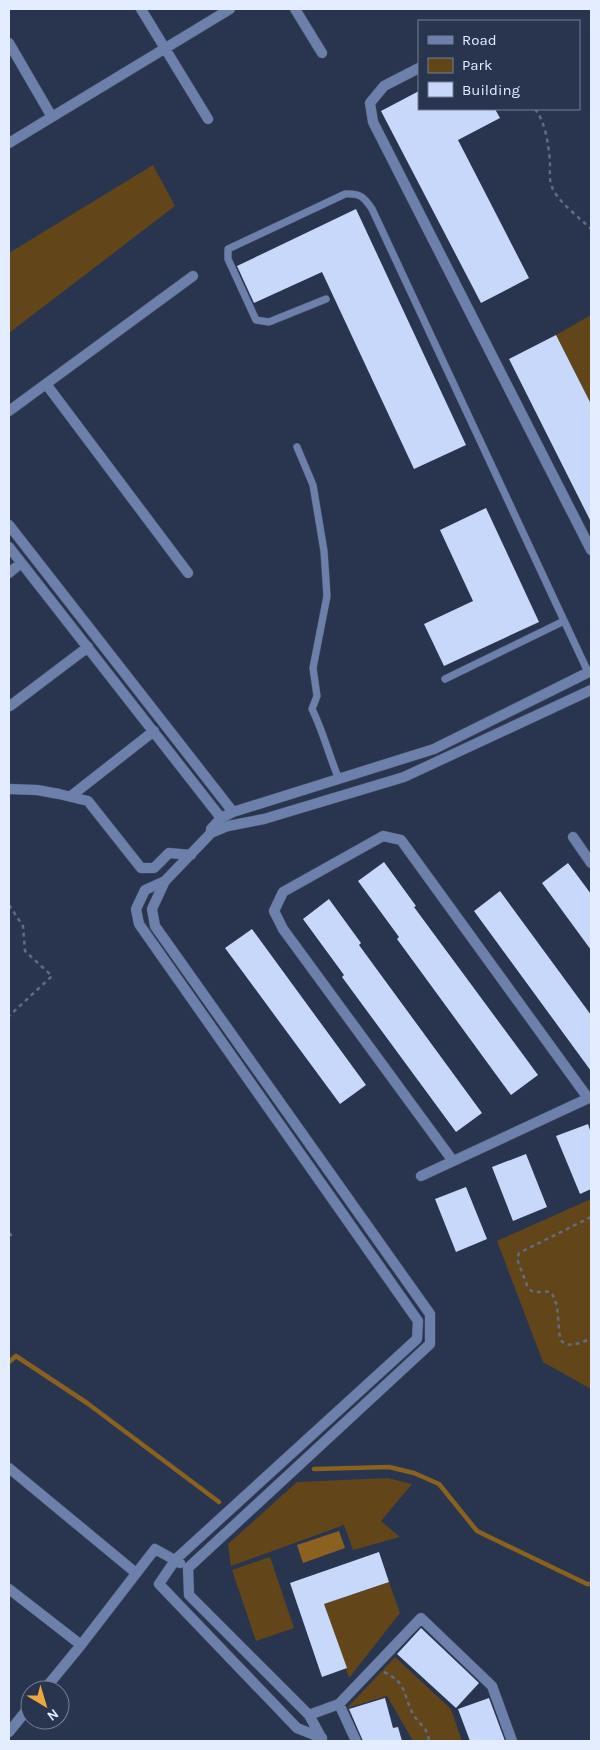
<svg xmlns="http://www.w3.org/2000/svg" width="600" height="1750" viewBox="0 0 600 1750" font-family="Karla,sans-serif">
  <rect width="100%" height="100%" fill="#29344f"/>
  <path fill="#624519" d="M 153,165 L 175,206 L 9,333 L 9,253 Z
    M 591,315 L 591,404 L 556,335 Z
    M 591,1199 L 591,1389 L 543,1362 L 497,1241 Z
    M 388,1478 L 412,1484 L 381,1521 L 400,1537 L 353,1550 L 344,1525 L 231,1566 L 228,1544 L 297,1482 Z
    M 270,1557 L 294,1628 L 256,1641 L 232,1570 Z
    M 389,1582 L 400,1613 L 349,1678 L 324,1604 Z
    M 395,1657 L 451,1709 L 462,1741 L 413,1741 L 387,1696 L 347,1708 Z"/>
  <path fill="#8a611e" d="M 339,1531 L 345,1548 L 303,1563 L 297,1545 Z"/>
  <g fill="none" stroke-linecap="round" stroke-linejoin="round">
    <path stroke="#8a611e" stroke-width="4.5" d="M 9,1362 L 16,1356 L 87,1403 L 219,1502
      M 314,1469 L 389,1467 L 414,1473 L 439,1484 L 477,1531 L 587,1584 L 591,1584"/>
  </g>
  <path fill="#c8d8fa" d="M 419,91 L 419,109 L 495,109 L 500,118 L 458,140 L 529,278 L 481,303 L 381,111 Z
    M 356,209 L 466,445 L 414,469 L 322,272 L 254,303 L 237,266 Z
    M 556,335 L 591,404 L 591,522 L 509,359 Z
    M 486,508 L 539,622 L 444,666 L 424,624 L 473,601 L 440,530 Z
    M 384,862 L 416,906 L 414,907 L 538,1075 L 511,1095 L 397,939 L 399,937 L 358,881 Z
    M 568,863 L 591,894 L 591,950 L 542,883 Z
    M 500,891 L 591,1015 L 591,1071 L 474,911 Z
    M 329,899 L 361,943 L 359,945 L 482,1113 L 456,1132 L 342,977 L 344,975 L 303,919 Z
    M 252,929 L 366,1085 L 340,1104 L 225,948 Z
    M 588,1124 L 591,1133 L 591,1189 L 580,1194 L 556,1136 Z
    M 526,1154 L 547,1207 L 513,1221 L 492,1167 Z
    M 466,1187 L 487,1239 L 456,1252 L 435,1199 Z
    M 379,1552 L 389,1582 L 324,1604 L 347,1668 L 322,1677 L 290,1583 Z
    M 421,1628 L 479,1683 L 456,1708 L 397,1654 Z
    M 385,1698 L 393,1728 L 398,1727 L 402,1741 L 363,1741 L 349,1709 Z
    M 489,1698 L 505,1741 L 470,1741 L 458,1709 Z"/>
  <g fill="none" stroke-linecap="round" stroke-linejoin="round">
    <defs>
      <path id="service" d="M 326,299 L 269,322 L 256,320 L 228,259 L 228,249 L 345,194 C 360,193 364,197 372,209 L 588,672
        M 297,447 L 313,485 L 324,551 L 327,596 L 313,668 L 317,696 L 312,709 C 323,731 329,756 339,779
        M 445,679 L 564,621"/>
      <path id="minor" d="M 141,9 L 208,119
        M 295,9 L 322,53
        M 9,43 L 52,117
        M 419,68 L 384,86 L 370,103 L 373,122 L 591,550
        M 9,143 L 230,9
        M 46,384 L 188,573
        M 9,411 L 193,276
        M 9,525 L 233,812
        M 9,547 L 221,818
        M 9,573 L 21,563
        M 10,706 L 88,647
        M 9,789 L 37,790 L 59,794 L 88,801 L 141,868 L 154,868 L 169,853 L 191,855
        M 71,796 L 154,731
        M 211,833 L 228,826 L 264,819 L 404,777 L 591,690
        M 573,837 L 591,863
        M 165,881 L 152,909 L 155,926 L 430,1314 L 430,1344 L 188,1568 L 189,1595 L 309,1715 L 322,1739
        M 453,1161 L 283,929 L 274,911 L 283,892 L 383,836 L 401,840 L 588,1098
        M 421,1176 L 591,1097
        M 9,1468 L 136,1573
        M 9,1589 L 81,1645
        M 44,1690 L 81,1645 L 155,1549 L 180,1563
        M 339,1704 L 356,1741
        M 309,1715 L 339,1704 L 421,1618 L 492,1686 L 512,1741
        M 9,1732 L 30,1706
        M 322,1738 L 297,1728 L 159,1584 L 176,1559 L 417,1339 L 418,1321 L 139,924 L 136,909 L 145,890 L 165,881 L 211,833 L 211,829 L 221,818 L 233,812 L 434,749 L 591,671"/>
    </defs>
    <use href="#service" stroke="#47526b" stroke-width="8"/>
    <use href="#minor" stroke="#47526b" stroke-width="11"/>
    <path stroke="#616c84" stroke-width="2.5" stroke-dasharray="4 4" stroke-linecap="butt" d="M 535,109 C 546,123 549,147 550,164 C 550,172 549,180 552,187 C 557,201 580,218 591,229
      M 9,905 L 23,926 L 25,951 L 52,976 L 9,1016
      M 591,1217 L 519,1253 L 517,1259 L 528,1288 C 536,1297 543,1288 552,1293 L 557,1306 L 560,1339 C 567,1350 581,1342 591,1339
      M 9,1233 L 13,1237
      M 384,1672 C 408,1683 403,1696 413,1714 C 421,1727 427,1726 429,1741"/>
    <use href="#service" stroke="#6c80ab" stroke-width="7"/>
    <use href="#minor" stroke="#6c80ab" stroke-width="10"/>
  </g>
  <rect width="600" height="1750" fill="none" stroke="#e4edfe" stroke-width="20"/>
  <rect x="418" y="20" width="162" height="90" fill="#29344f" stroke="#747e95"/>
  <rect x="428" y="36" width="25" height="8" fill="#6c80ab" stroke="#747e95"/>
  <text x="462" y="45" font-size="15" fill="#e4edfe">Road</text>
  <rect x="428" y="58" width="25" height="15" fill="#624519" stroke="#747e95"/>
  <text x="462" y="70" font-size="15" fill="#e4edfe">Park</text>
  <rect x="428" y="82" width="25" height="15" fill="#c8d8fa" stroke="#747e95"/>
  <text x="462" y="95" font-size="15" fill="#e4edfe">Building</text>
  <g transform="translate(45 1705) rotate(142)"><circle r="24" fill="#29344f" stroke="#747e95"/>
  <path d="M0-4L9 19L0 12L-9 19Z" fill="#eca93b"/>
  <text y="-8" font-size="14" font-weight="bold" text-anchor="middle" fill="#e4edfe">N</text>
  </g>
</svg>
